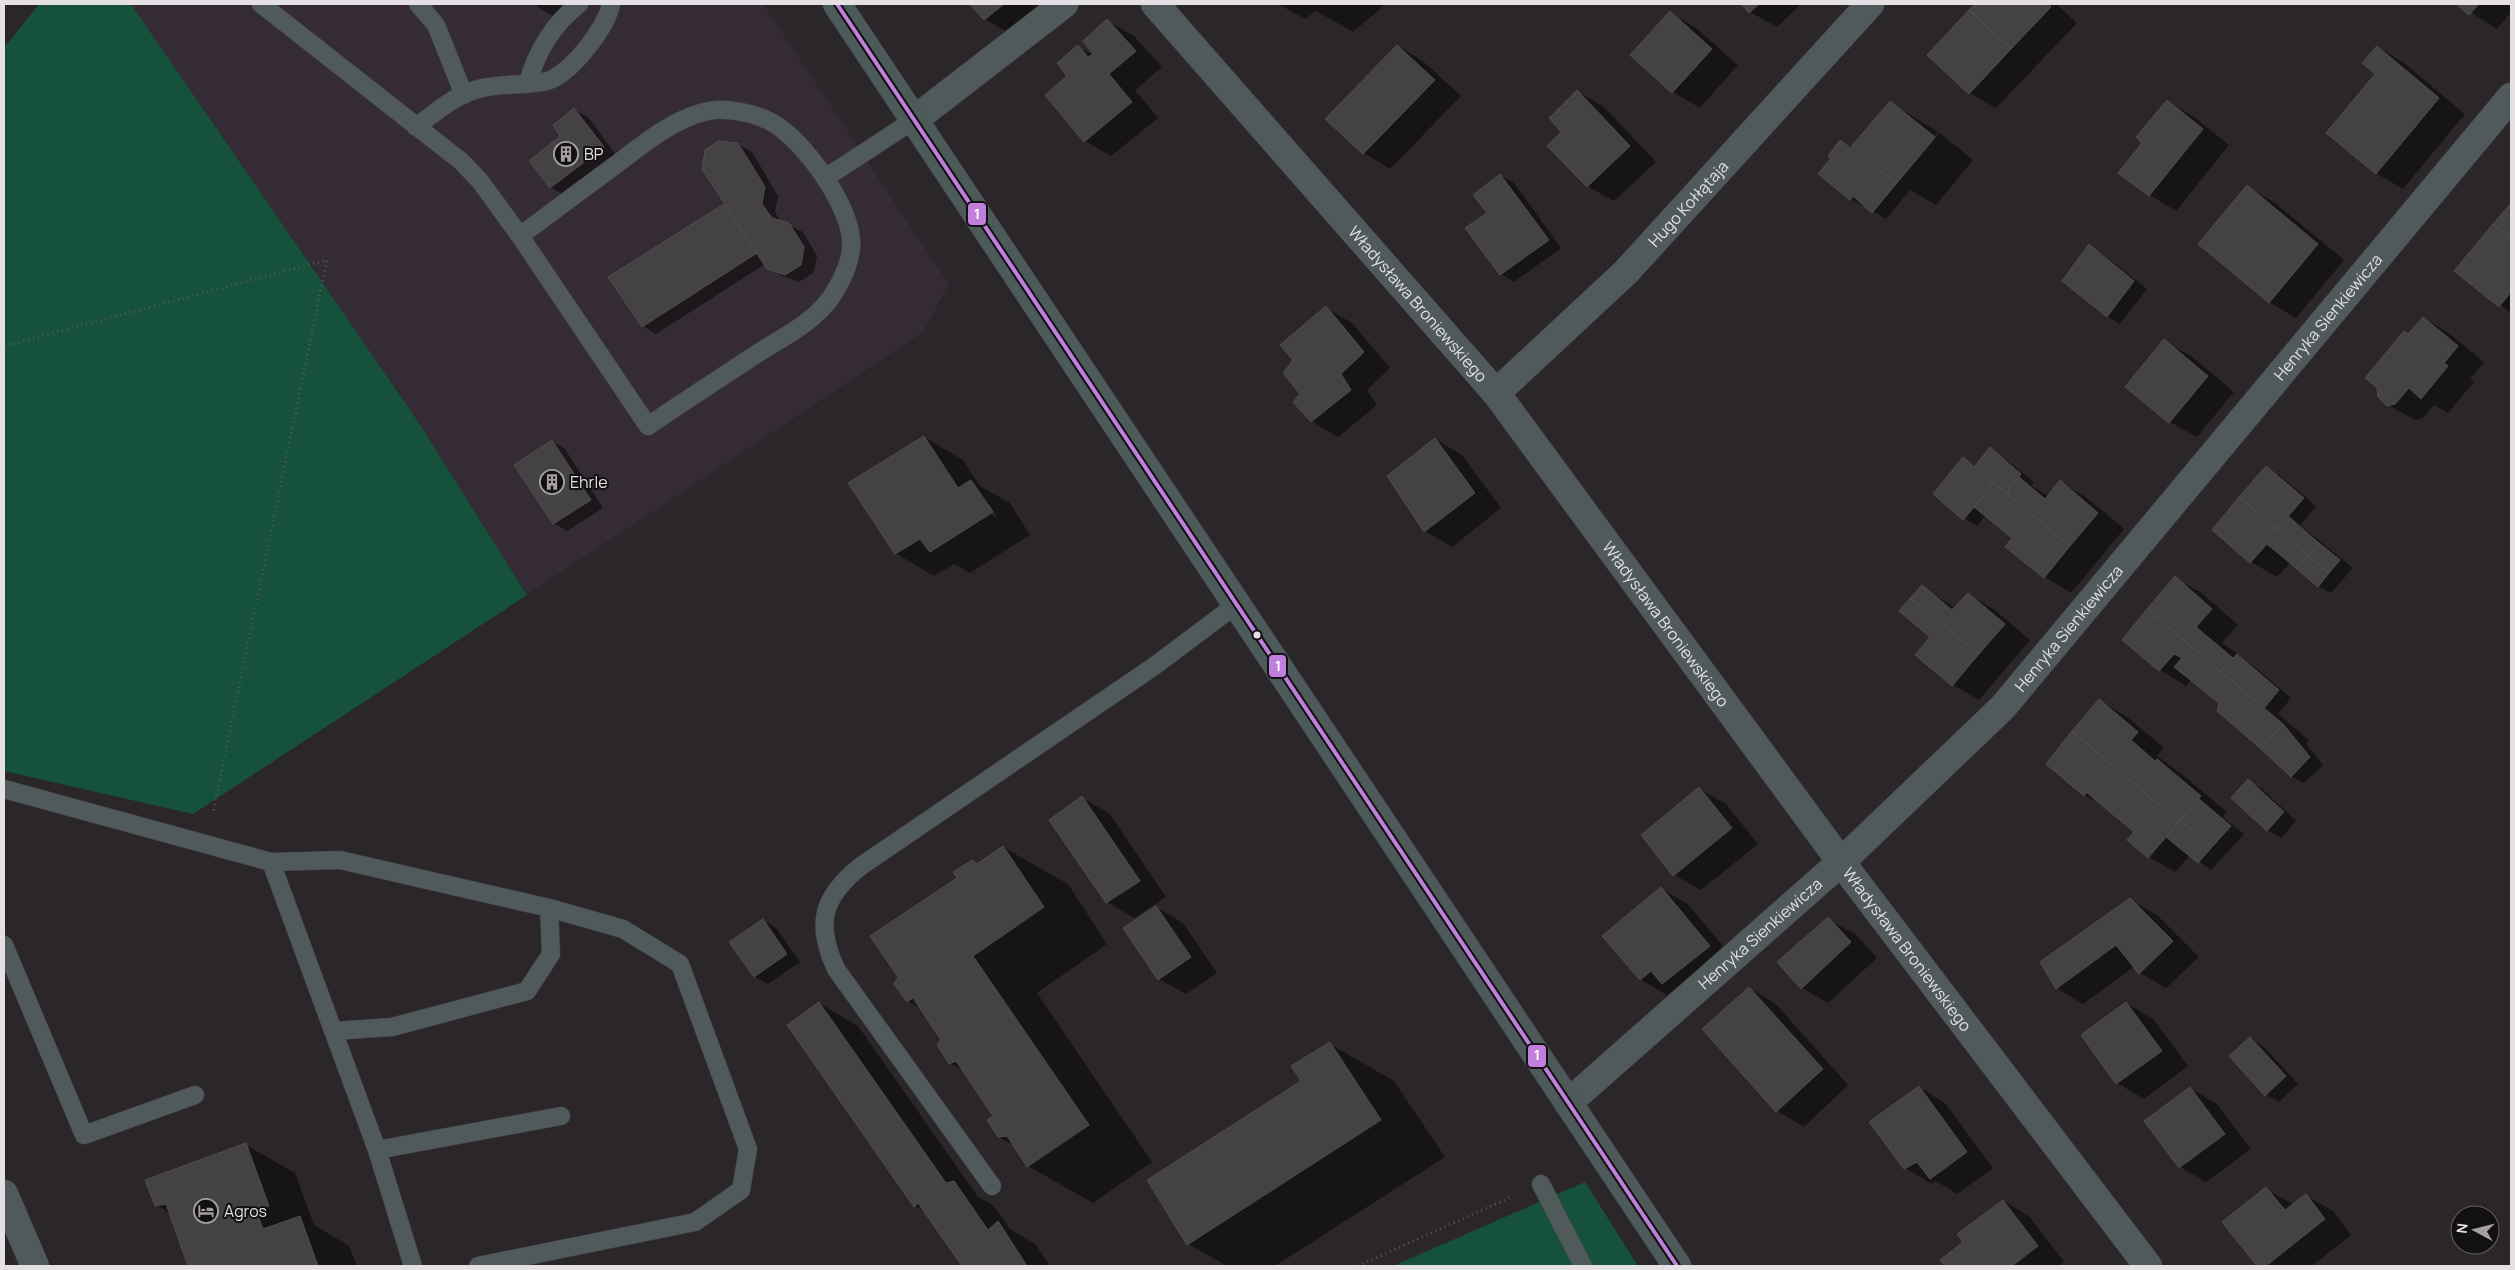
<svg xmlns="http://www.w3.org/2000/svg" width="2515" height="1270" viewBox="0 0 2515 1270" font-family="Manrope,sans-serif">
  <rect width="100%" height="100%" fill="#2b262a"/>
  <path fill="#352b34" d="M 131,4 L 763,4 L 949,284 L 923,332 L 527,595 L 419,423 Z"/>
  <path fill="#15513b" d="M 39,4 L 131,4 L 419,423 L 527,595 L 193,814 L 4,771 L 4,48 Z
    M 1585,1182 L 1638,1266 L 1393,1266 Z"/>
  <path fill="#0007" fill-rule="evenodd" d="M 533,4 L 564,4 L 554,17 Z
    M 972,4 L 1049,4 L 1012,35 L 985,19 Z
    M 1278,4 L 1386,4 L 1353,32 L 1316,11 L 1305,19 Z
    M 1742,4 L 1801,4 L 1777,27 L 1750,12 Z
    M 1977,4 L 2056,4 L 2077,23 L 1996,108 L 1969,93 L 1929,55 Z
    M 2458,4 L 2511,4 L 2511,12 L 2497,29 Z
    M 1670,13 L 1696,28 L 1738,65 L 1700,108 L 1673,92 L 1632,55 Z
    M 1107,21 L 1134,36 L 1162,67 L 1135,90 L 1158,118 L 1111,156 L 1085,141 L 1069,76 L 1078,47 L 1093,55 Z
    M 1398,46 L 1424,62 L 1461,96 L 1390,169 L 1364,153 L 1327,119 Z
    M 2378,47 L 2404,63 L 2465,114 L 2403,189 L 2376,173 Z
    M 1578,92 L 1604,107 L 1656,162 L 1614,201 L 1587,186 L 1563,132 Z
    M 2167,101 L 2194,117 L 2229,145 L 2176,211 L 2150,195 L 2120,172 L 2144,143 Z
    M 1890,102 L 1938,132 L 1898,179 L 1901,179 L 1940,133 L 1973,160 L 1936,205 L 1910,190 L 1886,219 L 1851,199 L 1833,158 L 1840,142 L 1852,148 Z
    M 574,110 L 588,117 L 616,155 L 564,195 L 550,187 Z
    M 738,144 L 752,152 L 778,196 L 775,212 L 781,222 L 803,232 L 817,256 L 814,272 L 799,282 L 782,276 L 768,268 L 765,264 L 656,334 L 643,326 L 610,277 L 726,204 Z
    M 1501,176 L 1514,183 L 1561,248 L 1514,282 L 1501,274 Z
    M 2247,187 L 2274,202 L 2344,260 L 2296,318 L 2269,302 Z
    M 2511,205 L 2511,313 L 2456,271 Z
    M 2090,246 L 2103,254 L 2147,289 L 2120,324 L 2107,316 Z
    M 1326,308 L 1352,323 L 1390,368 L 1367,390 L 1377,405 L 1338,437 L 1311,421 L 1295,360 Z
    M 2424,318 L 2450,334 L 2484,362 L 2470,379 L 2474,382 L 2448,413 L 2434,405 L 2422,419 L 2415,420 L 2388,405 L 2409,335 Z
    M 2164,341 L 2191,356 L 2234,392 L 2197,437 L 2170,422 Z
    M 924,437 L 963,460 L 980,486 L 1010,503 L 1030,535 L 970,573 L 954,564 L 934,576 L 895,553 ZM 986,504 L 989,504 L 997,517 L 995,518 Z
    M 1435,439 L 1462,455 L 1501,508 L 1452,547 L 1425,531 L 1389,477 Z
    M 552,441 L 565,449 L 603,508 L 567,531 L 554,523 Z
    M 1990,449 L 2003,457 L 2034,482 L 2031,486 L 2048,496 L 2060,482 L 2086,497 L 2124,529 L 2071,593 L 2045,577 L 2014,538 L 1986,515 L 1977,526 L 1964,518 L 1963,459 L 1976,466 Z
    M 2266,468 L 2279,475 L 2316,506 L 2300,525 L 2353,568 L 2331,593 L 2318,586 L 2291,562 L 2277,577 L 2251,562 L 2240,499 L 2244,501 Z
    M 2175,578 L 2202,593 L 2238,625 L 2222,643 L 2250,663 L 2291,698 L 2278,714 L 2309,740 L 2306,744 L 2323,765 L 2304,783 L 2291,776 L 2221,703 L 2191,680 L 2186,686 L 2160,670 Z
    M 1922,587 L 1955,608 L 1968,594 L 1995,610 L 2030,640 L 1979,700 L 1953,685 L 1931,637 Z
    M 2099,701 L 2126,716 L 2164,748 L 2157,756 L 2184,776 L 2227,812 L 2223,817 L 2244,834 L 2211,870 L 2190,855 L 2175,872 L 2149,857 L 2136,832 L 2106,807 L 2084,795 Z
    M 2248,781 L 2262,789 L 2296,821 L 2281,838 L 2267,830 Z
    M 1699,789 L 1726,804 L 1758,844 L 1701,890 L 1674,875 Z
    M 1082,798 L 1109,813 L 1166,897 L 1134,918 L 1107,902 L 1051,820 Z
    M 1003,847 L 1068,884 L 1107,944 L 1037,993 L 1152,1162 L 1093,1203 L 1028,1166 L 1015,1146 L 999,1137 L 994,1116 L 965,1072 L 950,1063 L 942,1040 L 921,1009 L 908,1001 L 978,865 Z
    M 1661,889 L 1688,904 L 1736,962 L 1690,999 L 1674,989 L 1667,995 L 1640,979 Z
    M 2130,900 L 2157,915 L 2199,957 L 2166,988 L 2140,973 L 2135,966 L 2083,1004 L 2056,988 Z
    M 1156,907 L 1183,923 L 1217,973 L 1186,994 L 1159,979 Z
    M 1828,919 L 1855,934 L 1877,958 L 1828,1003 L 1802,988 Z
    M 763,920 L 776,928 L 800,962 L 768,984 L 754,976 Z
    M 1749,988 L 1776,1004 L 1848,1085 L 1804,1127 L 1777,1111 L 1704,1029 Z
    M 819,1003 L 858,1026 L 978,1197 L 993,1205 L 1010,1229 L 1036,1245 L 1050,1266 L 964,1266 L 927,1213 L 915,1206 L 788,1025 Z
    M 2126,1003 L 2153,1019 L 2188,1066 L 2144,1099 L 2117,1083 L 2082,1035 Z
    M 2250,1038 L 2263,1046 L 2298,1084 L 2279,1102 L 2266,1095 Z
    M 1330,1044 L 1394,1081 L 1445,1157 L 1275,1266 L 1227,1266 L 1188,1244 Z
    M 1919,1087 L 1945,1103 L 1993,1168 L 1957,1194 L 1936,1181 L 1932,1184 L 1905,1168 Z
    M 2190,1088 L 2216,1103 L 2251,1149 L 2206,1182 L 2180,1167 Z
    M 246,1145 L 295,1173 L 314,1225 L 349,1246 L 357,1266 L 190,1266 L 170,1213 L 156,1205 Z
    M 2266,1189 L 2293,1204 L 2306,1196 L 2333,1211 L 2351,1235 L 2312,1266 L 2258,1266 L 2224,1222 Z
    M 2004,1201 L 2030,1217 L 2064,1262 L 2058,1266 L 1946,1266 L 1942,1260 L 1965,1242 Z"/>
  <path fill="#454244" stroke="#504d50" d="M 970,4 L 1004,4 L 984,20 Z
    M 1741,4 L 1759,4 L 1749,13 Z
    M 1975,4 L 2048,4 L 2051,7 L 2011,49 L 1969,10 Z
    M 2456,4 L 2479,4 L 2469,15 Z
    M 1969,10 L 2011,49 L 1969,94 L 1927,55 Z
    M 1670,11 L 1712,49 L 1672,93 L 1630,55 Z
    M 1107,19 L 1136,51 L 1109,74 L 1132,102 L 1084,142 L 1045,95 L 1067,76 L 1057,63 L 1078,45 L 1088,57 L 1093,54 L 1083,41 Z
    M 1397,45 L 1435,80 L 1363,154 L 1325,119 Z
    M 2377,46 L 2439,98 L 2376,174 L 2326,133 L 2375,74 L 2362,63 Z
    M 1577,90 L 1630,146 L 1587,187 L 1547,146 L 1561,132 L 1549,118 Z
    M 2167,100 L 2203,129 L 2149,196 L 2118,173 L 2142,143 L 2136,137 Z
    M 1890,101 L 1935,137 L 1896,184 L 1851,147 Z
    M 574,108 L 604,147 L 550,188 L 529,161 L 560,136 L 553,125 Z
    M 1840,140 L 1896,184 L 1872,213 L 1853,196 L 1850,200 L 1818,174 L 1831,158 L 1828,156 Z
    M 718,141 L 738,143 L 765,187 L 762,204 L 772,218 L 789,223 L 804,247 L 801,265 L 785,275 L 767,269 L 702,169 L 705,150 Z
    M 1500,174 L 1549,240 L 1500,275 L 1465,228 L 1487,213 L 1473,195 Z
    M 2247,185 L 2318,244 L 2269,303 L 2198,244 Z
    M 2511,203 L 2511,240 L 2493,224 Z
    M 724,204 L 757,253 L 642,327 L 608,277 Z
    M 2493,224 L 2511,240 L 2511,292 L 2499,307 L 2454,271 Z
    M 2089,244 L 2134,281 L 2107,317 L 2062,281 Z
    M 1326,306 L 1364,352 L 1341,374 L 1351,390 L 1311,422 L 1293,402 L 1300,394 L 1283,373 L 1293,360 L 1280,345 Z
    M 2423,317 L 2458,346 L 2444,363 L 2448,366 L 2421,399 L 2409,388 L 2395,404 L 2387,406 L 2378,397 L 2377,388 L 2365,378 L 2404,331 L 2408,334 Z
    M 2164,339 L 2208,376 L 2169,423 L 2125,387 Z
    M 924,436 L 958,488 L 971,480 L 993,512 L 930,552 L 920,539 L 895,554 L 848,483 Z
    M 1435,438 L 1475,493 L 1424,532 L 1387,476 Z
    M 552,440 L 591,500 L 553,524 L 514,465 Z
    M 1990,447 L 2021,474 L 2006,493 L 1975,466 Z
    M 1963,457 L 1994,483 L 1963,520 L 1933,494 Z
    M 2266,466 L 2304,498 L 2277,529 L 2239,497 Z
    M 2019,477 L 2045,499 L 2060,480 L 2098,513 L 2070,546 L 2006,493 Z
    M 1994,483 L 2070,546 L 2044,578 L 2005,547 L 2012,538 L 1974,507 Z
    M 2239,497 L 2308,556 L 2297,569 L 2267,544 L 2250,563 L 2212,530 Z
    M 2288,516 L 2319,543 L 2308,556 L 2277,529 Z
    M 2319,543 L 2340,560 L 2329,573 L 2308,556 Z
    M 2308,556 L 2329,573 L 2318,587 L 2297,569 Z
    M 2175,576 L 2212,609 L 2196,627 L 2233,658 L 2221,672 L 2147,609 Z
    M 1922,585 L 1952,610 L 1968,593 L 2005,624 L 1979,654 L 1910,598 Z
    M 1910,598 L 1979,654 L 1952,686 L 1915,655 L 1930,637 L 1899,611 Z
    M 2147,609 L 2283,724 L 2261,749 L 2217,711 L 2219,703 L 2174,667 L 2182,658 L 2174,654 L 2159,671 L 2122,640 Z
    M 2237,654 L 2279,690 L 2264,708 L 2221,672 Z
    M 2099,699 L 2138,732 L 2131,740 L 2155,761 L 2157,759 L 2201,796 L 2179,822 L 2072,731 Z
    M 2283,724 L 2310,757 L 2291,777 L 2261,749 Z
    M 2072,731 L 2179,822 L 2148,858 L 2127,840 L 2134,832 L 2086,792 L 2084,796 L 2046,764 Z
    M 2248,779 L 2284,812 L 2267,831 L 2231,798 Z
    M 1699,787 L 1732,828 L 1673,876 L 1641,835 Z
    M 1082,796 L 1140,881 L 1106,903 L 1049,820 Z
    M 2199,799 L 2231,826 L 2212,847 L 2180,820 Z
    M 2180,820 L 2212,847 L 2198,863 L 2166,837 Z
    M 1003,846 L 1044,907 L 973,956 L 1089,1125 L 1027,1167 L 1007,1136 L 998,1137 L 987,1120 L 993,1116 L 956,1061 L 949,1064 L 937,1045 L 941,1040 L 913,998 L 907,1002 L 894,984 L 898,977 L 870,936 L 957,878 L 953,872 L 972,860 L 977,864 Z
    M 1661,887 L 1710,946 L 1662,984 L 1651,971 L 1640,980 L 1602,936 Z
    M 2130,898 L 2173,941 L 2139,974 L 2116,945 L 2056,989 L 2040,962 Z
    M 1156,906 L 1191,957 L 1158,980 L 1123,928 Z
    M 1828,917 L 1851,942 L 1801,989 L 1777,962 Z
    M 763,919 L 787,954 L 754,977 L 729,942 Z
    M 1749,987 L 1823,1069 L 1776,1112 L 1702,1029 Z
    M 819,1002 L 946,1183 L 954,1181 L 988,1230 L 998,1221 L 1027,1266 L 962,1266 L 918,1203 L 914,1207 L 787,1025 Z
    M 2126,1002 L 2162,1051 L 2116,1084 L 2081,1035 Z
    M 2250,1037 L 2286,1076 L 2265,1096 L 2229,1056 Z
    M 1330,1042 L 1381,1120 L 1187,1245 L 1147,1180 L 1301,1081 L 1291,1066 Z
    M 1919,1086 L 1967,1152 L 1930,1179 L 1917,1162 L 1904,1169 L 1869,1122 Z
    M 2190,1087 L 2225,1134 L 2179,1168 L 2144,1121 Z
    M 246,1143 L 269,1206 L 256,1211 L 263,1229 L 300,1216 L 318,1266 L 188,1266 L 166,1204 L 155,1206 L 145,1180 Z
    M 2266,1187 L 2285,1210 L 2306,1194 L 2325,1219 L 2266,1266 L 2257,1266 L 2222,1222 Z
    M 2003,1200 L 2038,1246 L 2012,1266 L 1945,1266 L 1940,1260 L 1963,1242 L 1957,1234 Z"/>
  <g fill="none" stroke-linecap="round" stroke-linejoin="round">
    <defs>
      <path id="lane" d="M 261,4 L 462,162 L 480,181 L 520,236 L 648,426 C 683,402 719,379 755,355 C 781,338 814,323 832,296 C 842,281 853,258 851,240 C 849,204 804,141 773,123 C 755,113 724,106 704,112 C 672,120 642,145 617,164 C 584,188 552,212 520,236
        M 418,4 L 436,25 L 464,95
        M 528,83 C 536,52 554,23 579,4
        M 416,127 C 437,111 456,94 482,88 C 503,83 526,86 547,81 C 570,75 607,27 611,4
        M 825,178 L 914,120
        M 4,789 L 271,862 L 340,860 L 549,908 L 623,929 L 680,964 L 748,1149 L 741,1190 L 695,1222 L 478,1266
        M 271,862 L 377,1150 L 413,1266
        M 4,945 L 84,1135 L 195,1095
        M 334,1031 L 392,1027 L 527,991 L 551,954 L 549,908
        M 377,1150 L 561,1116
        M 1541,1184 L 1583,1266
        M 992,1186 L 836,969 C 815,924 822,897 861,866 L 1153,667 L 1237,604"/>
      <g id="street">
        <path id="s1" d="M 1155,4 L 1496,393 L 1841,862 L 2148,1266"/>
        <path d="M 914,120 L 1064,4"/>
        <path id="s2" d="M 1496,393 L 1626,272 L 1870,4"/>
        <path id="s3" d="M 1568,1103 L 1841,862 L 2003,707 L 2511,97"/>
        <path d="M 4,1194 L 35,1266"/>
      </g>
      <path id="secondary" d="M 837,4 L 1677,1266"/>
    </defs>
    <use href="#lane" stroke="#444143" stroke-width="19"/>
    <use href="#street" stroke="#444143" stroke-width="29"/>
    <use href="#secondary" stroke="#444143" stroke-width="29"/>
    <path stroke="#545a5a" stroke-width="3" stroke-dasharray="1 4" stroke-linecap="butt" d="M 4,346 L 327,260 L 213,813
      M 1358,1266 L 1511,1197"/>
    <use href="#lane" stroke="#505a5a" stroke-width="18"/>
    <use href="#street" stroke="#505a5a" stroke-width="28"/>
    <use href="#secondary" stroke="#4c5a59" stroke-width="28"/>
    <defs>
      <path id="bus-1" d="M 837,4 L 1677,1266"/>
    </defs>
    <use href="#bus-1" stroke="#121012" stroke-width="8"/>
    <use href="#bus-1" stroke="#c07fdc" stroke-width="4"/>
  </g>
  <defs>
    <symbol id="building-ring" viewBox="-11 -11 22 22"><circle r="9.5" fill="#121012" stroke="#a39fa3" stroke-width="1.5"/><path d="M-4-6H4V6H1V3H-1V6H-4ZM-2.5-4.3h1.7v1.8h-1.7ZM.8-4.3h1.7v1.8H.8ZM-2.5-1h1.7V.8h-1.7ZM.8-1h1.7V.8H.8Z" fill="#a39fa3"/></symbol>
    <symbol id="hotel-ring" viewBox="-11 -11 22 22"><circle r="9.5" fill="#121012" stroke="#a39fa3" stroke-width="1.5"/><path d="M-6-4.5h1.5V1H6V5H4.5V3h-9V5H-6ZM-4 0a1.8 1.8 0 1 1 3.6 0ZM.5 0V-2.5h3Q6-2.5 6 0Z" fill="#a39fa3"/></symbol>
  </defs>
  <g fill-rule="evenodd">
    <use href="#building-ring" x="552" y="140" width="28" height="28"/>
    <use href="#building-ring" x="538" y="468" width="28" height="28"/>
    <use href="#hotel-ring" x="192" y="1197" width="28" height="28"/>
  </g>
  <circle fill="#e4e0e4" stroke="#121012" stroke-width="2" cx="1257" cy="635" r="4.5"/>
  <g text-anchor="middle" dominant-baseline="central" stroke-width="4" stroke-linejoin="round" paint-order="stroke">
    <g font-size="16" fill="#e4e0e4" stroke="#121012" text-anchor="start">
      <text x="584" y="154">BP</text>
      <text x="570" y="482">Ehrle</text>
      <text x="224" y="1211">Agros</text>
    </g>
    <g font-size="16" fill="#e4e0e4" stroke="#121012">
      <text stroke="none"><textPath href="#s2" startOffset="270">Hugo Kołłątaja</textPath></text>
      <text stroke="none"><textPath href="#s1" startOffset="399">Władysława Broniewskiego</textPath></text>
      <text stroke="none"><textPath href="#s3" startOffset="1096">Henryka Sienkiewicza</textPath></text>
      <text stroke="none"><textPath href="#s1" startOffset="804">Władysława Broniewskiego</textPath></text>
      <text stroke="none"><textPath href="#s3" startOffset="691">Henryka Sienkiewicza</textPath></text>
      <text stroke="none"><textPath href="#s3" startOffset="256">Henryka Sienkiewicza</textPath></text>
      <text stroke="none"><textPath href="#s1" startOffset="1209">Władysława Broniewskiego</textPath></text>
    </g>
  </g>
  <g stroke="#121012" stroke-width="2">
    <rect x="967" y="202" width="20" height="24" rx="5" fill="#c07fdc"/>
    <rect x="1268" y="654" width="19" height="24" rx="5" fill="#c07fdc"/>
    <rect x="1527" y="1044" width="20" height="24" rx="5" fill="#c07fdc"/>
  </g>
  <g font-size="14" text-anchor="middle" font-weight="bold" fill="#fff">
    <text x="977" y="219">1</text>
    <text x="1278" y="671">1</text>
    <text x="1537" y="1060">1</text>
  </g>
  <rect width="2515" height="1270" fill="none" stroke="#e4e0e4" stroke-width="10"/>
  <g transform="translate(2475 1230) rotate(277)"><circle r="24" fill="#121012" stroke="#666366"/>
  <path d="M0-4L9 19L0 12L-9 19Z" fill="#a39fa3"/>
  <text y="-8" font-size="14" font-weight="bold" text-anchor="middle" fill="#e4e0e4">N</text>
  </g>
</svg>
